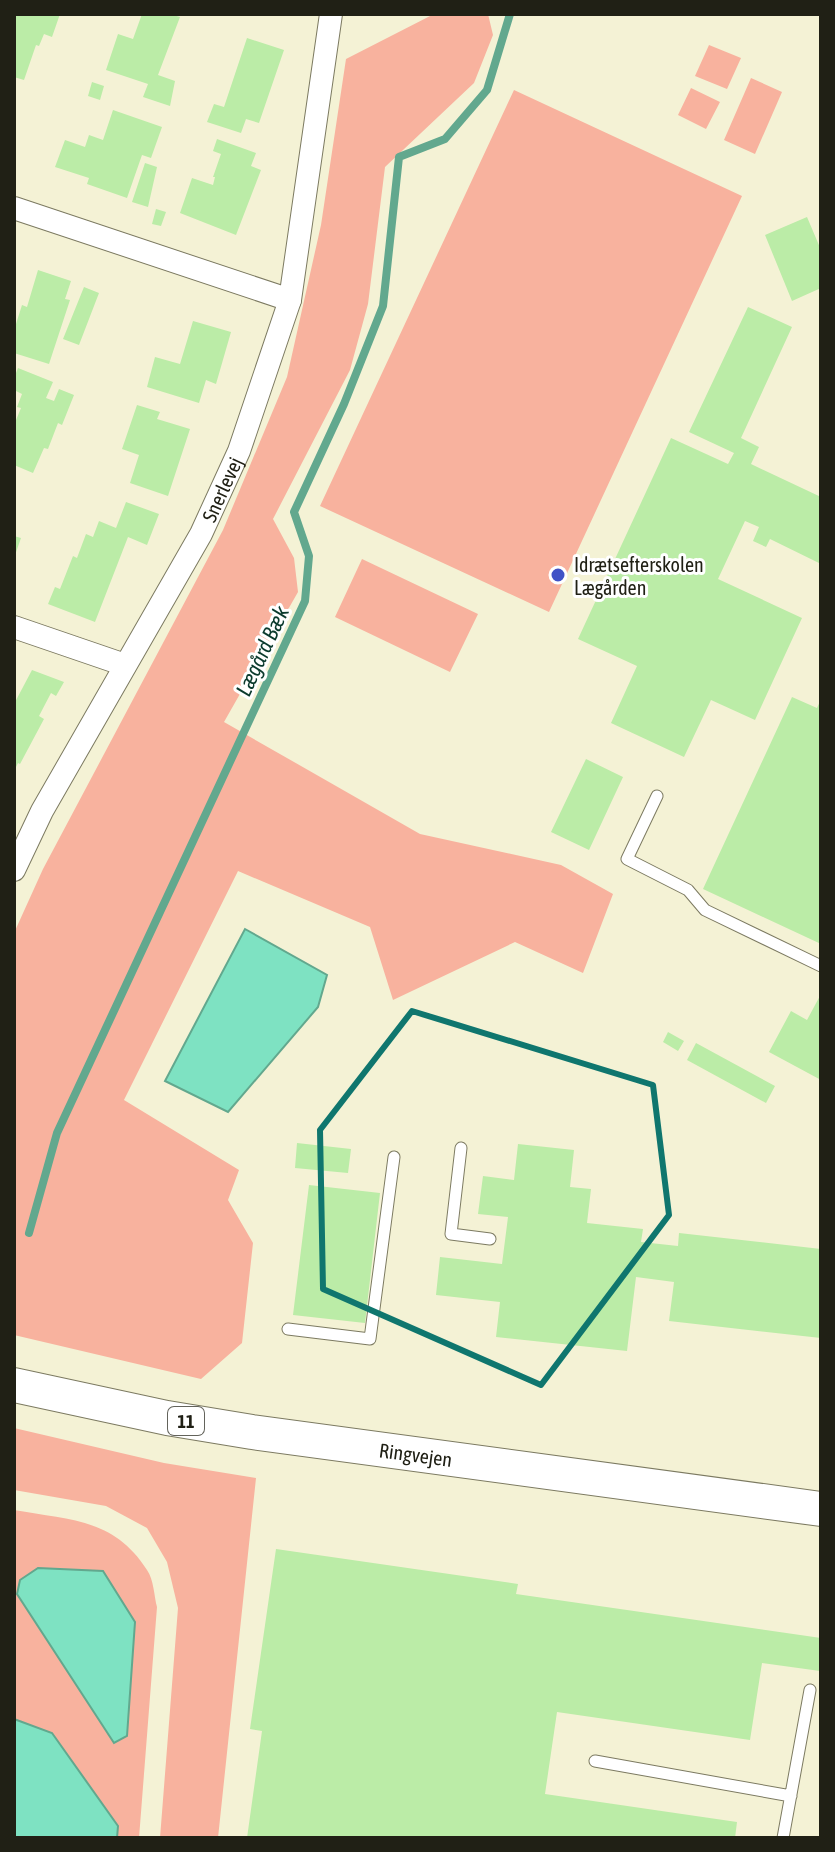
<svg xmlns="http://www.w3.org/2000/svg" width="835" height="1852" viewBox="0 0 835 1852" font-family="'Asap Condensed',sans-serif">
  <rect width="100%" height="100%" fill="#f4f2d5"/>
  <path fill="#f8b29e" d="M 434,14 L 488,14 L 493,35 L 474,83 L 385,167 L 368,304 L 350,370 L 273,519 L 294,558 L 298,592 L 224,722 L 420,834 L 561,865 L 613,894 L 583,973 L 515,942 L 393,1000 L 370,927 L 238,871 L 124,1100 L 239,1170 L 228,1200 L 253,1243 L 242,1343 L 201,1379 L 14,1335 L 14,933 L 43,869 L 223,530 L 287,377 L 321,225 L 346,59 Z
    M 709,45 L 741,58 L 727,89 L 695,76 Z
    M 751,78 L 782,92 L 755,154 L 724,140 Z
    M 691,88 L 720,102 L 706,129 L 678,115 Z
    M 514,90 L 742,196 L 549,612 L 320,506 Z
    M 362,559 L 478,614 L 450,672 L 335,617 Z
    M 14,1428 L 164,1463 L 256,1478 L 218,1838 L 160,1838 L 178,1608 L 167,1562 L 147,1528 L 106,1506 L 14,1490 Z
    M 14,1510 C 69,1520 114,1518 147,1570 C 154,1580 154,1596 157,1607 L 139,1838 L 117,1838 L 118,1826 L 52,1733 L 14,1719 Z"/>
  <path fill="#7ee2c2" stroke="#62a88e" stroke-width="2" d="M 245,929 L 327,975 L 318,1007 L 228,1112 L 165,1081 Z
    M 38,1568 L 103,1571 L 135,1622 L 127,1736 L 114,1743 L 17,1594 L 20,1580 Z
    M 14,1719 L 52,1733 L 118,1826 L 117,1838 L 14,1838 Z"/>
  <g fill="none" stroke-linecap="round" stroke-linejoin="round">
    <path stroke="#62a88e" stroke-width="8" d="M 29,1233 L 57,1133 L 305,601 L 309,556 L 294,512 L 344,404 L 383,306 L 399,157 L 445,139 L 487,90 L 510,14"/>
  </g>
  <path fill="#bbeca7" d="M 14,14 L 60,14 L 52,37 L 44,34 L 39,46 L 36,45 L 24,80 L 14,77 Z
    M 142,14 L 170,14 L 180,17 L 158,75 L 175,81 L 170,106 L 143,97 L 148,84 L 106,70 L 118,34 L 133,39 Z
    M 247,38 L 284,50 L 259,123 L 246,119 L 241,133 L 207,122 L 214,104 L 224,107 Z
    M 92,82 L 104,86 L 100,100 L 88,96 Z
    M 113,110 L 162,127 L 151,158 L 142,155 L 127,198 L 87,184 L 89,178 L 55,167 L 65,140 L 85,147 L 89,135 L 103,140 Z
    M 217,139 L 256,153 L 251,166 L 261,170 L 236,235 L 180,213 L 192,178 L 213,185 L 215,177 L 213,177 L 221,154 L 213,151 Z
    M 145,163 L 157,167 L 148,207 L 132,202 Z
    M 156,209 L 166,212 L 161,226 L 152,224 Z
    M 807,217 L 821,250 L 821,288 L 792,301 L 765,235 Z
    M 38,270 L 71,281 L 65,299 L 70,300 L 49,364 L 14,353 L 14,323 L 16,324 L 22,305 L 27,307 Z
    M 84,287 L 99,293 L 79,345 L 63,339 Z
    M 748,307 L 792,327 L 741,438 L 759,447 L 751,464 L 821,497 L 821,564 L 770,539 L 766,547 L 753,541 L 759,527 L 745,521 L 718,579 L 802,618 L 755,720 L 711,700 L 684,757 L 611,723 L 637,666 L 578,639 L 671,438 L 728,464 L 734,453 L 689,432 Z
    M 193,321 L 231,332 L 216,384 L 206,380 L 199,403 L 147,387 L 155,357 L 180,364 Z
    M 18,368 L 53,382 L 46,398 L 54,401 L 59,389 L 74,395 L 62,425 L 58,423 L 48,449 L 44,448 L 33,473 L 14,465 L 14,425 L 21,408 L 17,407 L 22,394 L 14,390 L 14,378 Z
    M 137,405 L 160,412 L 157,419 L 190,429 L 168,496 L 130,483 L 139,455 L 122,449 Z
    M 126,502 L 159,514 L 147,545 L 128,537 L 95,622 L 48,604 L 55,587 L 60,589 L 73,556 L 77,558 L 86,534 L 93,537 L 99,521 L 116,528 Z
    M 14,536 L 21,538 L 14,558 Z
    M 32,670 L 64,682 L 56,696 L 51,693 L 39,716 L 44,719 L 20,764 L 18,763 L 14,771 L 14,704 Z
    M 792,697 L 817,708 L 821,699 L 821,944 L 703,889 Z
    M 586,759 L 623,777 L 589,850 L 551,832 Z
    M 821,994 L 821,1080 L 769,1052 L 791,1011 L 807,1020 Z
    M 668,1032 L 684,1041 L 678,1051 L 663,1042 Z
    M 696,1043 L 775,1086 L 766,1103 L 687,1060 Z
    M 297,1143 L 351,1149 L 348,1173 L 295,1168 Z
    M 518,1144 L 574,1150 L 570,1187 L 591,1189 L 587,1223 L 643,1229 L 641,1242 L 678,1246 L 679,1233 L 821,1249 L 821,1338 L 669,1321 L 674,1282 L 636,1277 L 627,1351 L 496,1337 L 500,1302 L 436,1295 L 440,1257 L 502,1264 L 508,1217 L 478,1214 L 483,1176 L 514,1180 Z
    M 309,1185 L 380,1193 L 365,1323 L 293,1315 Z
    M 276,1549 L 518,1584 L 516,1594 L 821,1638 L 820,1671 L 762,1663 L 750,1740 L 557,1712 L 545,1794 L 737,1822 L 735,1838 L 247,1838 L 262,1731 L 250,1729 Z"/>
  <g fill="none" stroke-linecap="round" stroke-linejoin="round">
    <defs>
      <path id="lane" d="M 657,796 L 627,859 L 688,890 L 705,910 L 821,966
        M 461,1148 L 451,1234 L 490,1239
        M 288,1329 L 370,1339 L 394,1157
        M 595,1761 L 791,1796
        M 783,1838 L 810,1690"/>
      <g id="street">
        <path d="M 14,208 L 290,300"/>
        <path d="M 14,627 L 125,665"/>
        <path id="s1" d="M 14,870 L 42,811 L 201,534 L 239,451 L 290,300 L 331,14"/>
      </g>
      <g id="primary">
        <path id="s2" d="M 14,1385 L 167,1418 L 252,1432 L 821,1509"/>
      </g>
    </defs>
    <use href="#lane" stroke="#7c7a61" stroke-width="13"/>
    <use href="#street" stroke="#7c7a61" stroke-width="24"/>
    <use href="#primary" stroke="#7c7a61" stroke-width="36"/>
    <use href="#lane" stroke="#fff" stroke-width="11"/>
    <use href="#street" stroke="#fff" stroke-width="22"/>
    <use href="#primary" stroke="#fff" stroke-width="34"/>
  </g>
  <path fill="none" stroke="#0f766e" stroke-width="6" stroke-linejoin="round" d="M 412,1011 L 653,1085 L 669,1215 L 541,1385 L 323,1289 L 320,1130 Z"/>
  <circle fill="#4052c6" stroke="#fff" stroke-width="3" cx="558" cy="575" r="8"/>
  <g text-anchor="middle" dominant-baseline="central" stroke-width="6" stroke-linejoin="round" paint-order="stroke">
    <rect fill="#fff" stroke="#63635b" stroke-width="2" x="168" y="1407" width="36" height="28" rx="6"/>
    <g font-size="18" font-weight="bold" fill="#202015">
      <text x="186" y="1421">11</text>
    </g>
    <g font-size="20" fill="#202015" stroke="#fff">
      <text stroke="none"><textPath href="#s1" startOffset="434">Snerlevej</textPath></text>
      <text stroke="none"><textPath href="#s2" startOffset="408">Ringvejen</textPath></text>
    </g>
    <g font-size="20" fill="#202015" stroke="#fff" text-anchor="start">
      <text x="574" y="564">Idrætsefterskolen<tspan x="574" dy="23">Lægården</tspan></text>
    </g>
    <g font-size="22" font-style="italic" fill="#0b3a2d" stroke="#fff">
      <text transform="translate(262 651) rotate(-65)">Lægård Bæk</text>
    </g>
  </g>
  <rect width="835" height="1852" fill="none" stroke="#202015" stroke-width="32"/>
</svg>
